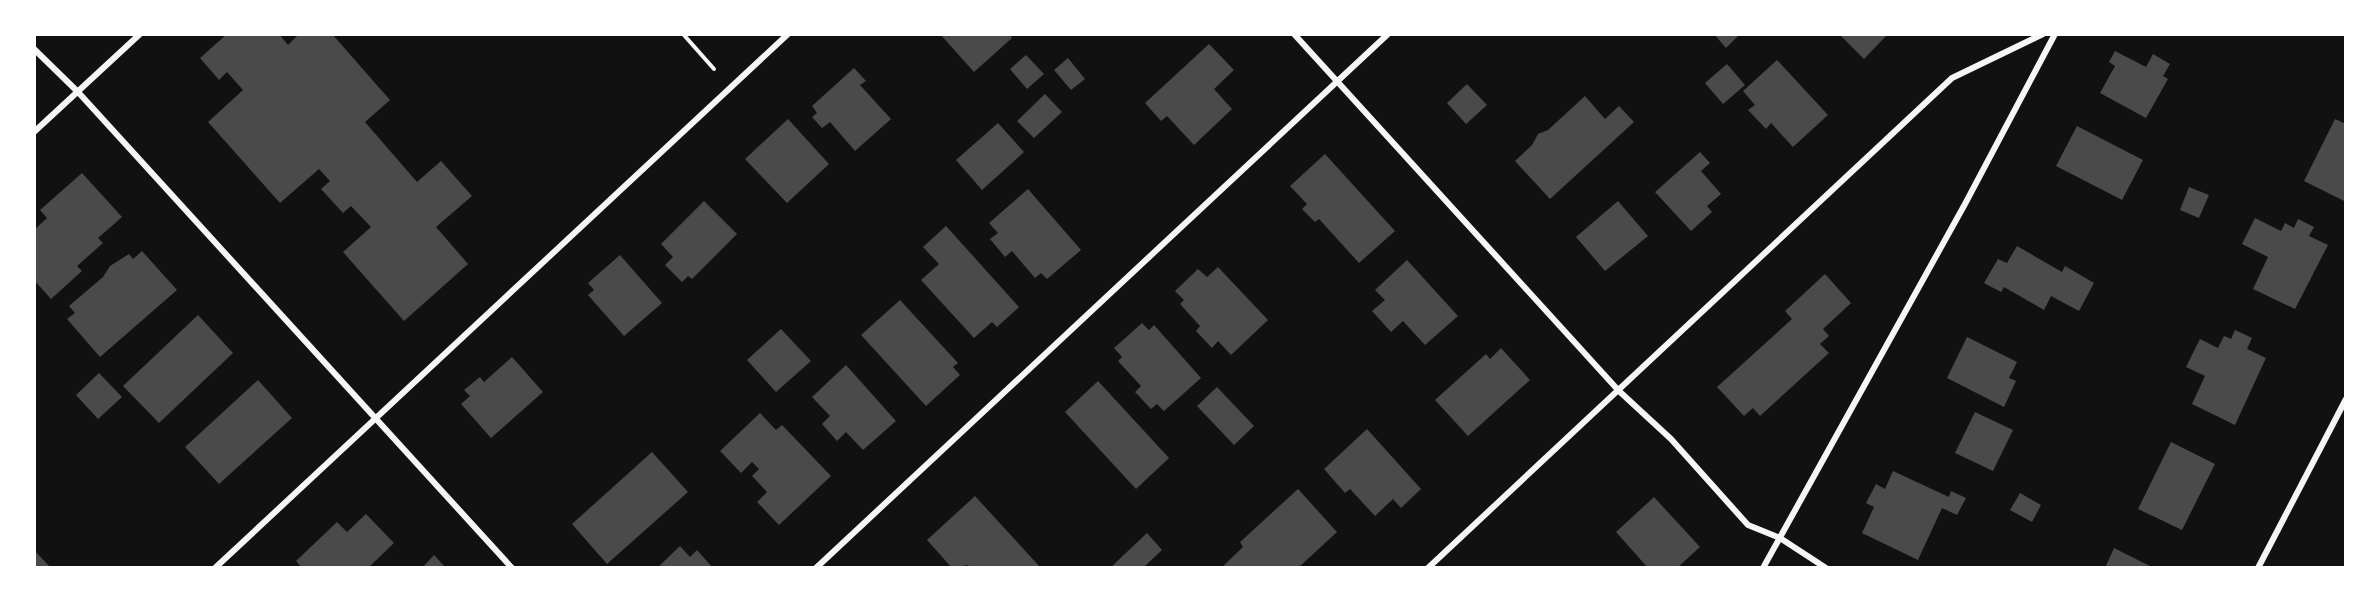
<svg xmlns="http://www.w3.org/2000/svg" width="2380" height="602" viewBox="0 0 2380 602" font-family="'Playfair Display',serif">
  <rect width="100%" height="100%" fill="#111"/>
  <path fill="#4a4a4a" d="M 227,34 L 279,34 L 288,45 L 299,34 L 332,34 L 390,100 L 365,122 L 417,182 L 441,161 L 472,196 L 436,227 L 468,264 L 404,321 L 343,252 L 371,227 L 351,206 L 343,213 L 321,189 L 330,181 L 319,169 L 280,203 L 208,122 L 243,90 L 227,72 L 219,80 L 200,58 Z
    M 940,34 L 1009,34 L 1012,38 L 974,72 Z
    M 1714,34 L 1740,34 L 1726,48 Z
    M 1839,34 L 1888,34 L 1864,59 Z
    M 1209,44 L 1234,70 L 1214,89 L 1232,109 L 1194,145 L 1167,116 L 1161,121 L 1145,103 Z
    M 2115,51 L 2146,67 L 2153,54 L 2170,64 L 2163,76 L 2168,79 L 2146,118 L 2100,93 L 2115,66 L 2109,62 Z
    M 1026,55 L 1044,74 L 1027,89 L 1010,69 Z
    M 1068,58 L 1085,79 L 1071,90 L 1054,70 Z
    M 1777,60 L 1828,115 L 1793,147 L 1771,123 L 1766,129 L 1748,110 L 1755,105 L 1743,91 Z
    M 1727,64 L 1745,85 L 1723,104 L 1705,83 Z
    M 854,68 L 866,81 L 860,85 L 891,119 L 855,151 L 830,122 L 822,128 L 812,117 L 817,113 L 812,106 Z
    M 1467,84 L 1487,105 L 1466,124 L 1447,103 Z
    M 1045,94 L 1062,112 L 1034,138 L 1017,121 Z
    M 1585,96 L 1605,119 L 1619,106 L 1634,122 L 1550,199 L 1515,161 L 1532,145 L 1538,134 L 1548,130 Z
    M 788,119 L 829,164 L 787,203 L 745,159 Z
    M 2335,119 L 2346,124 L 2346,202 L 2304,181 Z
    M 998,123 L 1024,152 L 982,190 L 956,160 Z
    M 2077,126 L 2143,160 L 2122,200 L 2056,166 Z
    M 1700,152 L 1710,163 L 1701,171 L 1721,194 L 1707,206 L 1712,212 L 1691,231 L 1655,192 Z
    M 1325,154 L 1395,231 L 1359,263 L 1319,219 L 1315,222 L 1302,209 L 1307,204 L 1290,186 Z
    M 82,173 L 122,217 L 98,238 L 103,243 L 77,266 L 82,271 L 51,299 L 34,280 L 34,230 L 47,218 L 40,210 Z
    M 2189,187 L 2209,195 L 2199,218 L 2180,210 Z
    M 1028,189 L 1081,250 L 1047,279 L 1041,273 L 1035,278 L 1012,251 L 1005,257 L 990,239 L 998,233 L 989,223 Z
    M 704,201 L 737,234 L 692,279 L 688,276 L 682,282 L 665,265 L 673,257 L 661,244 Z
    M 1618,201 L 1648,236 L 1605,271 L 1576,237 Z
    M 2255,218 L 2281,231 L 2285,223 L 2294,228 L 2298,219 L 2314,227 L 2309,236 L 2328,245 L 2295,309 L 2253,289 L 2268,257 L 2242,244 Z
    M 946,226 L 1019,307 L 997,327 L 992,322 L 974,338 L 921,280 L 939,264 L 923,247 Z
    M 2017,246 L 2062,272 L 2065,266 L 2094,283 L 2079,311 L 2051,296 L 2044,310 L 2004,287 L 2001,292 L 1984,283 L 1998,259 L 2007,263 Z
    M 142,251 L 177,290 L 100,357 L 67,319 L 75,313 L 69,306 L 103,277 L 110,266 L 129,254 L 133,259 Z
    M 620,255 L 662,303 L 624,336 L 588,295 L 594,290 L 588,283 Z
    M 1407,260 L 1458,316 L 1425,345 L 1403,321 L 1391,332 L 1372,311 L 1385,300 L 1375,290 Z
    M 1218,267 L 1268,320 L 1231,355 L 1218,341 L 1212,348 L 1196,331 L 1200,326 L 1180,304 L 1184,300 L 1175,291 L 1198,269 L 1207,277 Z
    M 1825,274 L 1851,303 L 1823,329 L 1829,336 L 1820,344 L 1829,353 L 1760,416 L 1753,408 L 1744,416 L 1717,387 L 1792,319 L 1785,311 Z
    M 900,300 L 958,363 L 953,367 L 960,375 L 926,406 L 861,335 Z
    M 198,315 L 233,353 L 159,423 L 123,386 Z
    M 1142,323 L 1149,330 L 1154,325 L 1201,378 L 1164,411 L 1157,404 L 1151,409 L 1135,392 L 1141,386 L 1118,361 L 1122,357 L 1114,348 Z
    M 781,329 L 811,361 L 776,392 L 747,360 Z
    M 2235,330 L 2252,338 L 2247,349 L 2266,358 L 2235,425 L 2192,404 L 2205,376 L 2186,367 L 2200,339 L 2218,348 L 2224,336 L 2231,339 Z
    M 1967,337 L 2017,362 L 2009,378 L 2016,381 L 2004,407 L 1947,378 Z
    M 1501,348 L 1530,380 L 1468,436 L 1435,400 L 1486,354 L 1490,359 Z
    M 512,357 L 543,392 L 491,438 L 461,404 L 470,396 L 464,390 L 480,377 L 484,382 Z
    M 846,365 L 896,421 L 863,450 L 846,432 L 837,441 L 822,424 L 830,416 L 812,397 Z
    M 99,373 L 122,397 L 98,419 L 76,395 Z
    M 258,380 L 292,418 L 219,484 L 185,447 Z
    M 1098,381 L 1169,458 L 1136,489 L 1065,412 Z
    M 1217,387 L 1254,426 L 1234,445 L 1197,406 Z
    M 1975,412 L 2013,430 L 1993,471 L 1955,453 Z
    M 760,413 L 776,430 L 782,425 L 831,476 L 779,525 L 757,502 L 767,492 L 752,476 L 759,469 L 752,462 L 741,473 L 720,451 Z
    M 1367,429 L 1421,489 L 1401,508 L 1393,499 L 1375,516 L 1350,489 L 1345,493 L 1324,469 Z
    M 2171,442 L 2215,464 L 2182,530 L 2138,509 Z
    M 652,452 L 688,492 L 607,564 L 572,524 Z
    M 1893,471 L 1949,497 L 1951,491 L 1966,498 L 1957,515 L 1942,508 L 1918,560 L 1862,533 L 1874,507 L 1866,503 L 1876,484 L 1885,489 Z
    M 1298,489 L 1337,532 L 1298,568 L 1221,568 L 1243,547 L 1240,542 Z
    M 2020,493 L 2041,505 L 2032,522 L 2010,510 Z
    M 975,496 L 1039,566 L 1037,568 L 970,568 L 968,565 L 952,568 L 927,540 Z
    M 1654,497 L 1700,547 L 1677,568 L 1648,568 L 1616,532 Z
    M 366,514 L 394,543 L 368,568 L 302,568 L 296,561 L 337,522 L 347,532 Z
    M 1147,533 L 1162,550 L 1143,568 L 1110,568 Z
    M 680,546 L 690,557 L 697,550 L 713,568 L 657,568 Z
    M 2114,548 L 2154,568 L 2105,568 Z
    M 34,550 L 51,568 L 34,568 Z
    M 434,555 L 446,568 L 422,568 Z"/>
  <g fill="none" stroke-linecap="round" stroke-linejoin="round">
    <path stroke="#f5f5f5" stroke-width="4" d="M 683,34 L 714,69"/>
    <path stroke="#f5f5f5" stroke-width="6" d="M 1294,34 L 1619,391 L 1671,439 L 1748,525 L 1780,538 L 1826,568
      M 34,49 L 78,92 L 512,568
      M 34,132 L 140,34
      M 215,568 L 788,34
      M 816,568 L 1388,34
      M 1428,568 L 1952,78 L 2043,34
      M 1763,568 L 1965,204 L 2055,34
      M 2258,568 L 2346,399"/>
  </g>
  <rect width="2380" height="602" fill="none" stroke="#ffffff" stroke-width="72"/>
</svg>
